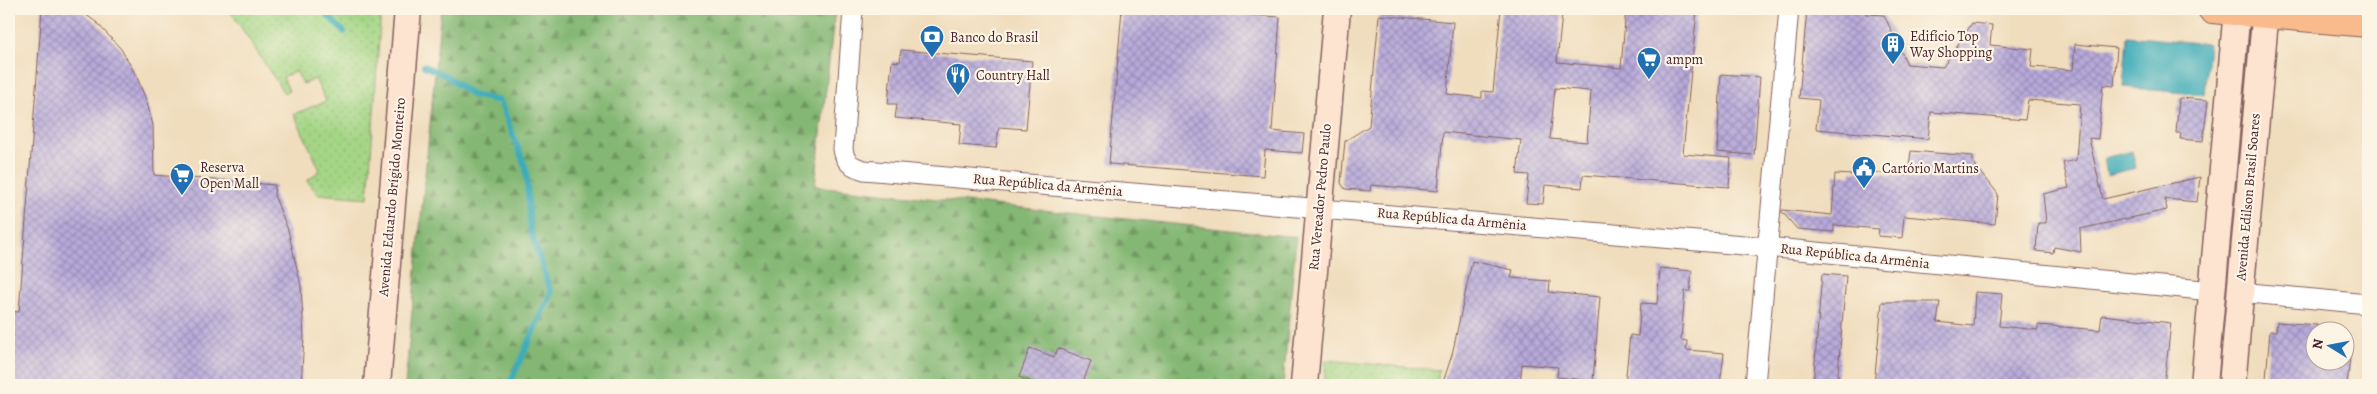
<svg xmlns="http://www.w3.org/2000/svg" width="2377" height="394" viewBox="0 0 2377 394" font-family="Alegreya,serif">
  <defs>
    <pattern id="grass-dots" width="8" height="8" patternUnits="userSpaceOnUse" patternTransform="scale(1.25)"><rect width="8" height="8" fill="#a4d686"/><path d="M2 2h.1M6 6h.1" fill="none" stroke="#8fb774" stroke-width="1.8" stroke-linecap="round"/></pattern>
    <pattern id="forest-firs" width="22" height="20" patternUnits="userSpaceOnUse" patternTransform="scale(1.25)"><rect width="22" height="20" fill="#83b773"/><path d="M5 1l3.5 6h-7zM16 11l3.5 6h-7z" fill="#6d945f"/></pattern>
    <pattern id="building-cross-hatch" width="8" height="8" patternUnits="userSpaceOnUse" patternTransform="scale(1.25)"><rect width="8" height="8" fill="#b7aadb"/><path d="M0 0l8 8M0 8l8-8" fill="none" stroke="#978ab2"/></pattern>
  </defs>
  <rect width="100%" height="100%" fill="#fcf5e5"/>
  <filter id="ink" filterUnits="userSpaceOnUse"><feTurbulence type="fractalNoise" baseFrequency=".02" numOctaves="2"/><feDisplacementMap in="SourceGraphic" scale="10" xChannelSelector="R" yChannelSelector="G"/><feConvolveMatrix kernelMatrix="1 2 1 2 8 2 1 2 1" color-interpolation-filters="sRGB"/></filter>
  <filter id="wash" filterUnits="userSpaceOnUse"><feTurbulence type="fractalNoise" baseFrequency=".0096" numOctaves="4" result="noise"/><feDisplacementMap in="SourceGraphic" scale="20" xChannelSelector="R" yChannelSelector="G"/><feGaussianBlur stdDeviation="1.12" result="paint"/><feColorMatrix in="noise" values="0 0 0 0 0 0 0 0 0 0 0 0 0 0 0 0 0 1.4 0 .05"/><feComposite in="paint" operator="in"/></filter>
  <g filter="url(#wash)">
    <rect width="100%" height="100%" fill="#f0ddbd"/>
    <path fill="url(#grass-dots)" stroke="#777a58" d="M 229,9 L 381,9 L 368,198 L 318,194 L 307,181 L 320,170 L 294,114 L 326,101 L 315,79 L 303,84 L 296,71 L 283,77 L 289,91 L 284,93 Z
      M 1326,360 L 1439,370 L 1437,385 L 1324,385 Z"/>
    <path fill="url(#forest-firs)" stroke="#666b4f" d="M 441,9 L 835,9 L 815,186 L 1296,237 L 1283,385 L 405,385 Z"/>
    <path fill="#3cacb9" stroke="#436672" d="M 2127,36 L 2209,44 L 2204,95 L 2123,87 Z
      M 2132,151 L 2136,168 L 2107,175 L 2104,158 Z"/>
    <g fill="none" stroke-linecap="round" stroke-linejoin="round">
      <path stroke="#3cacb9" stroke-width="6" d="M 321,9 L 344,32
        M 424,66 L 445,75 L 472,95 L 500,101 L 526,169 L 530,229 L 551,293 L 509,385"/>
    </g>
    <g id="blocks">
      <path fill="url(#building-cross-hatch)" fill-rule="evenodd" d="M 42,9 L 78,9 L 96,22 L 121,49 L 136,75 L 146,100 L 153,125 L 154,175 L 275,185 L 274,195 L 288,230 L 301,286 L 304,338 L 301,385 L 9,385 L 9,311 L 19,312 Z
        M 1122,9 L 1161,9 L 1280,17 L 1272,131 L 1304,134 L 1302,153 L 1265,150 L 1263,176 L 1109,164 Z
        M 1501,9 L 1554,9 L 1553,14 L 1562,14 L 1557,62 L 1621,68 L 1626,9 L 1697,9 L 1683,154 L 1731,158 L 1729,187 L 1583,175 L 1582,188 L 1545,185 L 1543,204 L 1526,203 L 1529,175 L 1517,174 L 1521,140 L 1443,132 L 1438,191 L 1371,185 L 1370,191 L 1345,189 L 1341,183 L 1345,141 L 1369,126 L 1379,15 L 1453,22 L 1447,94 L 1482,98 L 1482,91 L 1493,92 ZM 1555,88 L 1591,91 L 1587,142 L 1550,139 Z
        M 1807,9 L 1866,9 L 1866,14 L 1884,15 L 1907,64 L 1943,67 L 1972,23 L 1992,25 L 1990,45 L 2033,49 L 2031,67 L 2073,70 L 2075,44 L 2117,48 L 2114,86 L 2103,85 L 2098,139 L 2089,138 L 2103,199 L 2200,177 L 2197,202 L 2165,199 L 2167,210 L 2080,229 L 2081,252 L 2054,247 L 2053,253 L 2036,251 L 2038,223 L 2046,223 L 2043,194 L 2069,188 L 2063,163 L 2076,160 L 2080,104 L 2028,100 L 2025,120 L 1931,112 L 1928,139 L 1816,129 L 1819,100 L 1799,98 Z
        M 901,50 L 1032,61 L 1026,129 L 999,127 L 996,148 L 959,145 L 961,124 L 895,118 L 897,104 L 888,104 L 892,61 L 900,62 Z
        M 1721,74 L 1760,77 L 1754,155 L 1717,152 Z
        M 2179,98 L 2208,100 L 2203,141 L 2180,139 L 2181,133 L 2176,133 Z
        M 1911,151 L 1973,156 L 1973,162 L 1998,194 L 1995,224 L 1904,216 L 1902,238 L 1878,236 L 1879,229 L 1834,225 L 1834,232 L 1797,229 L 1782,212 L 1782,210 L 1832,215 L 1835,174 L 1852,175 L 1852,171 L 1908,175 Z
        M 1472,261 L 1513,270 L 1511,278 L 1550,281 L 1549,292 L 1600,297 L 1593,381 L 1557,377 L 1558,367 L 1522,364 L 1520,385 L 1442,385 L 1452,355 Z
        M 1660,268 L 1692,271 L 1690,291 L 1685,291 L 1681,340 L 1687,341 L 1686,350 L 1724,353 L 1720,385 L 1625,385 L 1630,335 L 1638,336 L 1641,303 L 1657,304 Z
        M 1822,274 L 1846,276 L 1837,385 L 1813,385 Z
        M 1975,292 L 2002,294 L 1999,326 L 2038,330 L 2038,325 L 2100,330 L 2102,315 L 2171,323 L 2164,385 L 1874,385 L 1882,302 L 1940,302 L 1937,322 L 1973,326 Z
        M 2277,322 L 2317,325 L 2314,332 L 2314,362 L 2344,362 L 2344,347 L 2351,347 L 2347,385 L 2273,385 L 2274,380 L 2266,379 L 2270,331 L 2276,331 Z
        M 1030,348 L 1054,357 L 1058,348 L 1091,361 L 1082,385 L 1041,385 L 1019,377 Z"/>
    </g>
  </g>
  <g filter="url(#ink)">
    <use href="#blocks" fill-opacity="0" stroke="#84625e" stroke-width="1"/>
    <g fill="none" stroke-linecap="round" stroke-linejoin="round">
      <defs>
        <path id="street" d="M 853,9 L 843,149 C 845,163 851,166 864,170 L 1767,247 L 2212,291
          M 2239,292 L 2368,304
          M 1755,385 L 1789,9"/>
        <path id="secondary" d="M 377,385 L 408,9
          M 1304,385 L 1337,9
          M 2204,385 L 2237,9
          M 2232,385 L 2266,9"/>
        <path id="highway" d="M 2212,9 L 2368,23"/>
      </defs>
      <use href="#street" stroke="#84625e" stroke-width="21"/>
      <use href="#secondary" stroke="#84625e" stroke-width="29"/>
      <use href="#highway" stroke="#84625e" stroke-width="30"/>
      <use href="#street" stroke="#fff" stroke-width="19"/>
      <use href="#secondary" stroke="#fde4d1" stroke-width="26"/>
      <use href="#highway" stroke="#fabb8c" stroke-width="28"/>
    </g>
  </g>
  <defs>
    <symbol id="bank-pin" viewBox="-11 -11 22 30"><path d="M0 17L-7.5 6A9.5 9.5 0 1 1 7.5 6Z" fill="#1f6fb2" stroke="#fcf5e5"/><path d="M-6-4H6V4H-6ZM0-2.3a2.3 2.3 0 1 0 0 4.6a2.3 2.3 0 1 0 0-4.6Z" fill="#fff"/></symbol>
    <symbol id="building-pin" viewBox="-11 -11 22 30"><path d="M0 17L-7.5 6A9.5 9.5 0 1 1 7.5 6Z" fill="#1f6fb2" stroke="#fcf5e5"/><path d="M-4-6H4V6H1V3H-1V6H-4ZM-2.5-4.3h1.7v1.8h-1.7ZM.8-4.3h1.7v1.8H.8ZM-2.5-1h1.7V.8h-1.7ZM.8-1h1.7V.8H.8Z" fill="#fff"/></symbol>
    <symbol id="supermarket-pin" viewBox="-11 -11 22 30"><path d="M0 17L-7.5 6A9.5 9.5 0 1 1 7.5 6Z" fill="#1f6fb2" stroke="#fcf5e5"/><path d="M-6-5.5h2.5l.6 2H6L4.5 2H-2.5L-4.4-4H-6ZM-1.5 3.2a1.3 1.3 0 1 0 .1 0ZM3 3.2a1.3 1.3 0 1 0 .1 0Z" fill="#fff"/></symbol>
    <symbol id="restaurant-pin" viewBox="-11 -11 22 30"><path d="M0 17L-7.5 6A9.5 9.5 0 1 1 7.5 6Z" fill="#1f6fb2" stroke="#fcf5e5"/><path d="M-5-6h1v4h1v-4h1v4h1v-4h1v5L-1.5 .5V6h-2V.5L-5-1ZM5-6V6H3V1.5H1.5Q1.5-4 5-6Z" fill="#fff"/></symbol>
    <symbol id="civic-pin" viewBox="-11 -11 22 30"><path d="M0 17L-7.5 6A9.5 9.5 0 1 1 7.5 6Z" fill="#1f6fb2" stroke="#fcf5e5"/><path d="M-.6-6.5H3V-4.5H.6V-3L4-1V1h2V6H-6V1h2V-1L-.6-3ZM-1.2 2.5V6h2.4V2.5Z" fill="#fff"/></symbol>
  </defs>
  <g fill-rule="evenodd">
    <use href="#bank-pin" x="918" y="23" width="28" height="38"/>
    <use href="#building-pin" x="1879" y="30" width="28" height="38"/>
    <use href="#supermarket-pin" x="1635" y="45" width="28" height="38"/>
    <use href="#restaurant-pin" x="944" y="61" width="28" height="38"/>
    <use href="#civic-pin" x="1850" y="154" width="28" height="38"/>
    <use href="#supermarket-pin" x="168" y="161" width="28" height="38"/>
  </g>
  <g text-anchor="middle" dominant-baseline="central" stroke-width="4.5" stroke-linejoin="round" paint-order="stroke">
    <g font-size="14" fill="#4a1f2b" stroke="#fcf5e5" text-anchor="start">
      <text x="1910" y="36">Edifício Top<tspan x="1910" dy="16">Way Shopping</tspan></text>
      <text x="950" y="37">Banco do Brasil</text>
      <text x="1666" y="59">ampm</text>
      <text x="976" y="75">Country Hall</text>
      <text x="200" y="167">Reserva<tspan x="200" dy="16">Open Mall</tspan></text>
      <text x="1882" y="168">Cartório Martins</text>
    </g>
    <g font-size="14" fill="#4a1f2b" stroke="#fcf5e5">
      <text transform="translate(1048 185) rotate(5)">Rua República da Armênia</text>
      <text transform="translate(392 197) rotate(-85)">Avenida Eduardo Brígido Monteiro</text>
      <text transform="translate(1320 197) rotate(-85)">Rua Vereador Pedro Paulo</text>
      <text transform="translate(2248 197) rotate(-85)">Avenida Edilson Brasil Soares</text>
      <text transform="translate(1452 219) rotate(5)">Rua República da Armênia</text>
      <text transform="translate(1855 256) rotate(6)">Rua República da Armênia</text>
    </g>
  </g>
  <rect width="2377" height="394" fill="none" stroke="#fcf5e5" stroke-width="30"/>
  <g transform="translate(2330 346) rotate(280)"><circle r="24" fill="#fcf5e5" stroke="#b59f9b"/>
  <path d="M0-4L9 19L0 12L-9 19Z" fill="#1f6fb2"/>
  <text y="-8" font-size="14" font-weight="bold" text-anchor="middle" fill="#4a1f2b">N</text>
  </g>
</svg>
